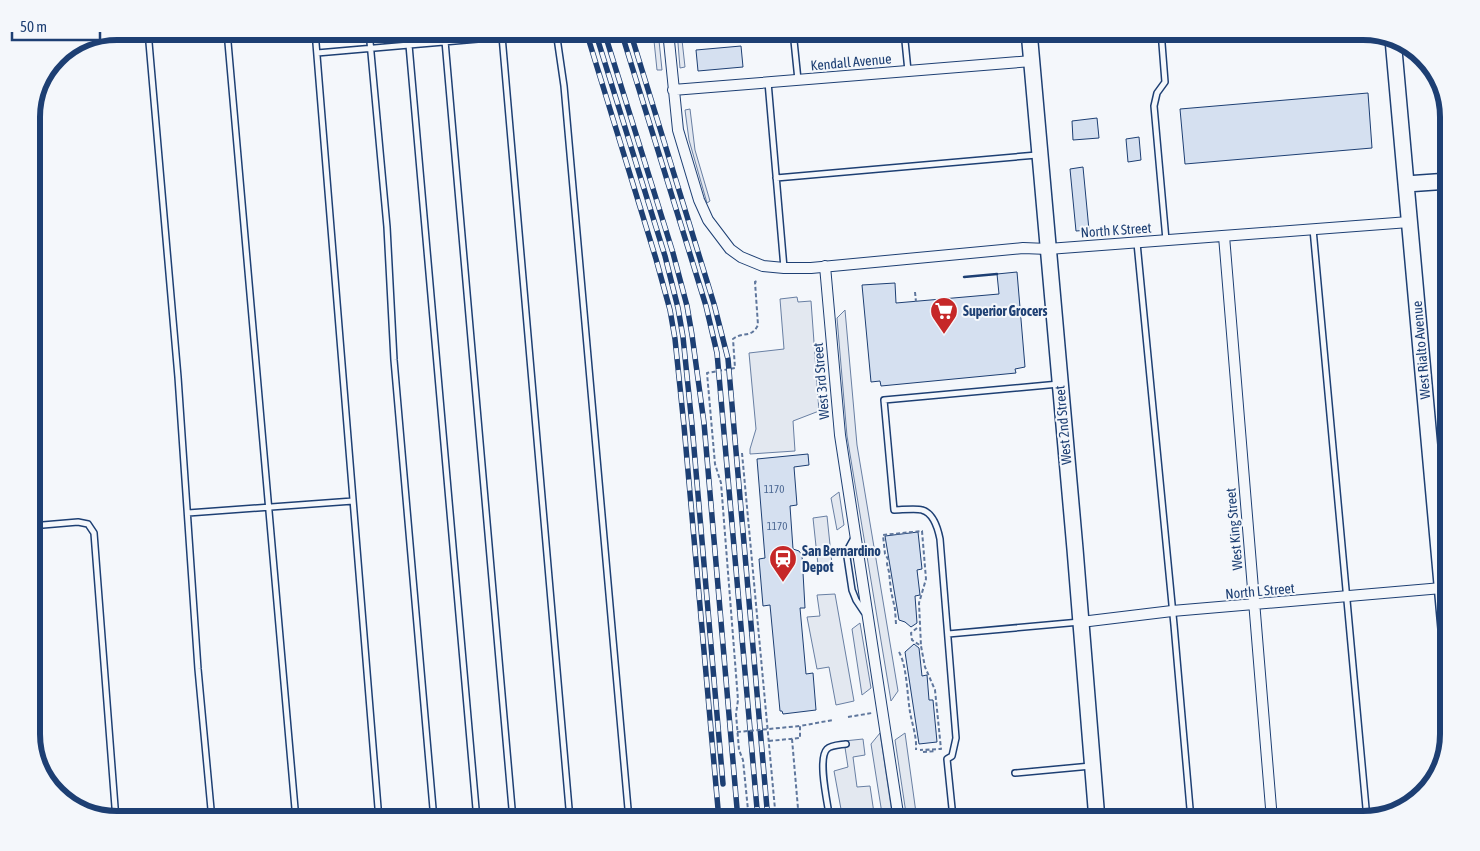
<svg xmlns="http://www.w3.org/2000/svg" width="1480" height="851" viewBox="0 0 1480 851" font-family="'Asap Condensed',sans-serif">
  <rect width="100%" height="100%" fill="#f4f7fb"/>
  <path fill="#e3e8f0" stroke="#687fa3" d="M 653,31 L 658,31 L 662,70 L 657,70 Z
    M 677,31 L 681,31 L 685,67 L 680,68 Z
    M 690,109 L 695,150 L 710,201 L 707,203 L 689,140 L 685,110 Z
    M 797,297 L 798,302 L 811,301 L 819,411 L 793,421 L 795,451 L 750,454 L 750,449 L 756,429 L 749,353 L 784,349 L 780,299 Z
    M 845,310 L 857,445 L 898,691 L 891,701 L 847,436 L 837,318 Z
    M 839,492 L 844,525 L 837,530 L 831,498 Z
    M 827,516 L 832,564 L 818,565 L 813,518 Z
    M 835,594 L 854,701 L 836,705 L 829,667 L 817,669 L 807,617 L 820,616 L 817,595 Z
    M 860,623 L 871,688 L 862,695 L 852,629 Z
    M 880,733 L 893,820 L 883,820 L 871,744 Z
    M 905,733 L 917,820 L 907,820 L 895,740 Z
    M 863,739 L 865,755 L 853,757 L 857,787 L 870,786 L 875,820 L 843,820 L 834,771 L 848,767 L 844,741 Z"/>
  <path fill="#d5e0f0" stroke="#1d3f73" d="M 741,46 L 743,67 L 698,71 L 696,50 Z
    M 1368,93 L 1372,148 L 1185,164 L 1180,109 Z
    M 1097,118 L 1099,138 L 1073,140 L 1072,121 Z
    M 1139,137 L 1141,160 L 1128,162 L 1126,139 Z
    M 1083,167 L 1089,230 L 1076,231 L 1070,169 Z
    M 1017,272 L 1025,367 L 1015,369 L 1016,373 L 881,386 L 880,381 L 871,382 L 862,285 L 895,283 L 896,303 L 999,294 L 997,274 Z
    M 808,454 L 809,465 L 794,467 L 797,505 L 790,506 L 793,549 L 799,551 L 802,555 L 805,608 L 800,608 L 806,674 L 813,673 L 816,710 L 783,714 L 782,711 L 780,711 L 770,605 L 763,606 L 759,559 L 765,558 L 757,459 Z
    M 918,532 L 922,569 L 917,570 L 920,595 L 915,596 L 917,623 L 911,627 L 905,622 L 899,620 L 885,536 Z
    M 914,644 L 919,648 L 922,676 L 927,675 L 929,700 L 933,700 L 937,742 L 919,744 L 905,652 Z"/>
  <g fill="none" stroke-linecap="round" stroke-linejoin="round">
    <defs>
      <path id="lane" d="M 148,31 L 178,377 L 198,669 L 212,820
        M 227,31 L 296,820
        M 315,31 L 379,820
        M 369,31 L 387,227 L 394,360 L 434,820
        M 556,31 L 564,86 L 629,820
        M 793,31 L 798,80
        M 904,31 L 908,71
        M 1161,31 L 1165,82 L 1157,93 L 1154,106 L 1166,240
        M 502,36 L 570,820
        M 445,41 L 513,820
        M 409,45 L 477,820
        M 317,53 L 523,35 L 547,31
        M 768,82 L 784,268
        M 776,178 L 1037,155
        M 1313,229 L 1367,819
        M 1137,243 L 1174,625 L 1191,820
        M 188,513 L 353,501
        M 31,526 L 78,522 L 88,524 L 94,533 L 116,820
        M 854,538 L 848,549 L 847,557 L 852,590 L 856,600 L 864,612
        M 948,634 L 1080,622
        M 1015,773 L 1091,766
        M 953,818 L 947,759 L 952,756 L 956,738 L 940,539 C 938,529 934,513 922,510 C 916,508 901,510 894,510 L 884,400 L 1059,384
        M 830,820 C 828,805 817,759 827,749 C 831,745 840,745 846,744"/>
      <path id="street" d="M 668,31 L 678,130 L 699,200 L 708,220 L 730,249 L 741,257 L 763,266 L 784,268 L 811,268 L 1023,248 L 1048,249 L 1409,222
        M 673,90 L 1032,61
        M 1224,236 L 1272,820
        M 825,266 L 840,435 L 899,820
        M 1081,622 L 1172,611 L 1442,588"/>
      <path id="secondary" d="M 1029,31 L 1075,549 L 1097,820
        M 1393,39 L 1449,662
        M 1406,184 L 1449,181"/>
    </defs>
    <use href="#lane" stroke="#1d3f73" stroke-width="8"/>
    <use href="#street" stroke="#1d3f73" stroke-width="12"/>
    <use href="#secondary" stroke="#1d3f73" stroke-width="18"/>
    <path stroke="#5e769c" stroke-width="2" stroke-dasharray="4 2.5" stroke-linecap="butt" d="M 915,292 L 916,302
      M 742,453 L 776,820
      M 896,624 L 895,609 L 891,591 L 889,572 L 887,564 L 888,559 L 885,554 L 883,535 L 922,531 L 926,579 L 919,603 L 921,646
      M 917,628 L 911,633 L 912,640 L 921,646 L 925,667 L 935,690 L 941,749 L 920,750
      M 899,652 C 907,666 907,694 910,712 C 912,724 917,737 916,750
      M 848,717 L 872,713
      M 792,739 L 799,820
      M 769,741 L 800,738 L 800,726 L 833,720
      M 923,752 L 936,751
      M 749,820 L 743,760 L 739,750 L 736,714 L 738,700 L 721,483 L 715,464 L 707,373 L 735,368 L 733,339 C 743,331 751,339 758,325 L 755,282 L 757,281"/>
    <use href="#lane" stroke="#f4f7fb" stroke-width="5"/>
    <use href="#street" stroke="#f4f7fb" stroke-width="10"/>
    <use href="#secondary" stroke="#f4f7fb" stroke-width="15"/>
    <defs>
      <path id="rail" d="M 586,31 L 656,259 L 670,310 L 675,339 L 684,426 L 719,820
        M 595,31 L 665,256 L 678,308 L 683,337 L 692,425 L 723,784
        M 604,31 L 673,253 L 687,306 L 692,335 L 704,423 L 738,820
        M 621,31 L 706,306 L 717,353 L 758,820
        M 630,31 L 714,304 L 728,359 L 768,820"/>
    </defs>
    <use href="#rail" stroke="#1d3f73" stroke-width="5.5"/>
    <use href="#rail" stroke="#f4f7fb" stroke-width="4" stroke-dasharray="11" stroke-linecap="butt"/>
    <path stroke="#5e769c" stroke-width="2" stroke-dasharray="4 2.5" stroke-linecap="butt" d="M 737,732 L 800,726"/>
    <path stroke="#1d3f73" stroke-width="2.5" d="M 964,277 L 997,274"/>
  </g>
  <defs>
    <symbol id="supermarket-pin" viewBox="-11 -11 22 30"><path d="M0 17L-7.5 6A9.5 9.5 0 1 1 7.5 6Z" fill="#c62828" stroke="#f4f7fb"/><path d="M-6-5.5h2.5l.6 2H6L4.5 2H-2.5L-4.4-4H-6ZM-1.5 3.2a1.3 1.3 0 1 0 .1 0ZM3 3.2a1.3 1.3 0 1 0 .1 0Z" fill="#fff"/></symbol>
    <symbol id="station-pin" viewBox="-11 -11 22 30"><path d="M0 17L-7.5 6A9.5 9.5 0 1 1 7.5 6Z" fill="#c62828" stroke="#f4f7fb"/><path d="M-3-6H3Q5-6 5-4V2Q5 4 3 4L4.5 6H3L1.5 4h-3L-3 6H-4.5L-3 4Q-5 4-5 2V-4Q-5-6-3-6ZM-3.5-4v3h7v-3ZM-3.5 1v1.5H-2V1ZM2 1v1.5H3.5V1Z" fill="#fff"/></symbol>
  </defs>
  <g fill-rule="evenodd">
    <use href="#supermarket-pin" x="928" y="295" width="32" height="43"/>
    <use href="#station-pin" x="767" y="543" width="32" height="43"/>
  </g>
  <g text-anchor="middle" dominant-baseline="central" stroke-width="4" stroke-linejoin="round" paint-order="stroke">
    <g font-size="11" fill="#4b6792">
      <text x="774" y="489">1170</text>
      <text x="777" y="526">1170</text>
    </g>
    <g font-size="14" fill="#1d3f73" stroke="#f4f7fb">
      <text transform="translate(851 62) rotate(-5)">Kendall Avenue</text>
      <text transform="translate(1116 230) rotate(-4)">North K Street</text>
      <text transform="translate(1421 350) rotate(-95)">West Rialto Avenue</text>
      <text transform="translate(821 381) rotate(-95)">West 3rd Street</text>
      <text transform="translate(1063 425) rotate(-95)">West 2nd Street</text>
      <text transform="translate(1234 529) rotate(-95)">West King Street</text>
      <text transform="translate(1260 591) rotate(-5)">North L Street</text>
    </g>
    <g font-size="14" font-weight="bold" fill="#1d3f73" stroke="#f4f7fb" text-anchor="start">
      <text x="963" y="311">Superior Grocers</text>
      <text x="802" y="551">San Bernardino<tspan x="802" dy="16">Depot</tspan></text>
    </g>
  </g>
  <path d="M0 0H1480V851H0ZM117 40H1363A77 77 0 0 1 1440 117V734A77 77 0 0 1 1363 811H117A77 77 0 0 1 40 734V117A77 77 0 0 1 117 40Z" fill="#f4f7fb" fill-rule="evenodd"/>
  <path fill="none" stroke="#1d3f73" stroke-width="6" d="M117 40H1363A77 77 0 0 1 1440 117V734A77 77 0 0 1 1363 811H117A77 77 0 0 1 40 734V117A77 77 0 0 1 117 40Z"/>
  <path d="M12 32v8h88v-8" fill="none" stroke="#1d3f73" stroke-width="2.5"/>
  <text x="20" y="32" font-size="15" fill="#1d3f73" stroke="#f4f7fb" stroke-width="4" paint-order="stroke">50 m</text>
</svg>
